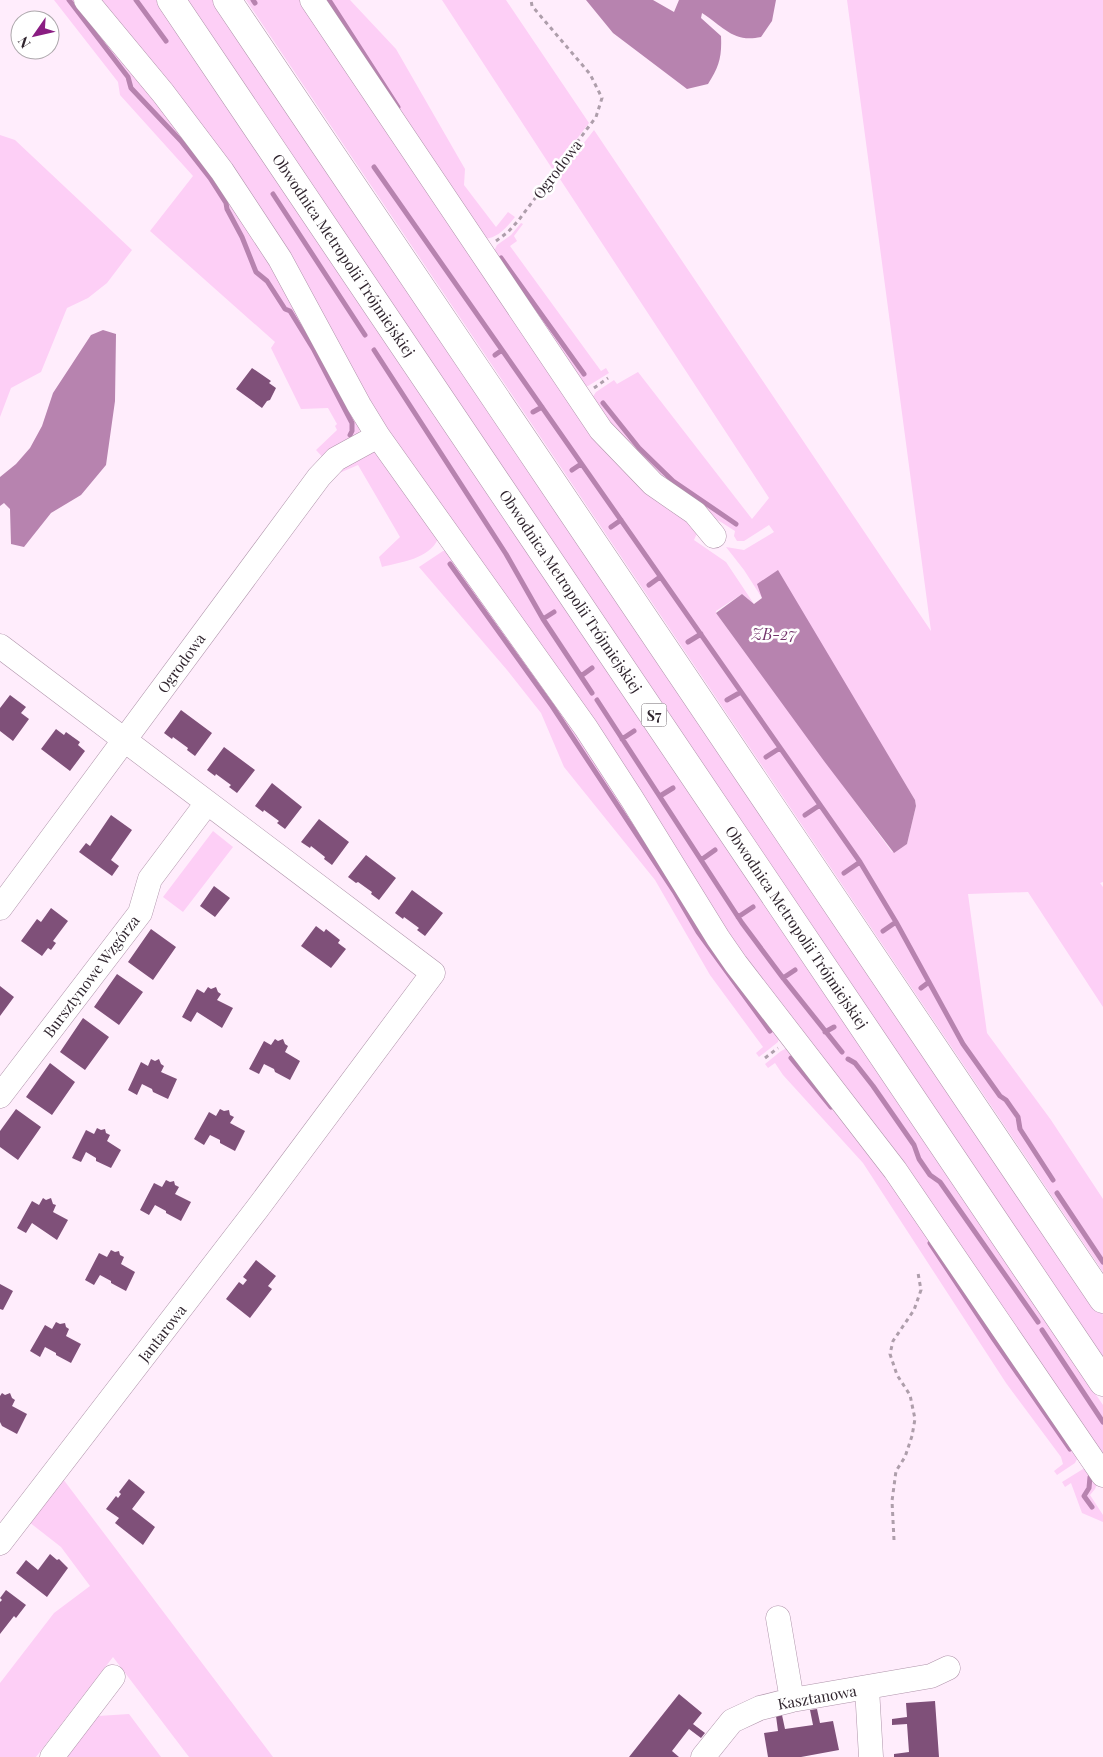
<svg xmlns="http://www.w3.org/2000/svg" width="1103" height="1757" viewBox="0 0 1103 1757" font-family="'Playfair Display',serif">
  <rect width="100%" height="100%" fill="#ffedfc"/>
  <path fill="#fdcff6" d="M 54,0 L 77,0 L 240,208 L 360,429 L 358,436 L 327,462 L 316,450 L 337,430 L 335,426 L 337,424 L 328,408 L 301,409 L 271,348 L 275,342 L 150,231 L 193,176 L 120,95 L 118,82 Z
    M 94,0 L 156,0 L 1103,1405 L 1103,1461 L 766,994 L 406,466 Z
    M 185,0 L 217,0 L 338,179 L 1103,1315 L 1103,1362 Z
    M 246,0 L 305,0 L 586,418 L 698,531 L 694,540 L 726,562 L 754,604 L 742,594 L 716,611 L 716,613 L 892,852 L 907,844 L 916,806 L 915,800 L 833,664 L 762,598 L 744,570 L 726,547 L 744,550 L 774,532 L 769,525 L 744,541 L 737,541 L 734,536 L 735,531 L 702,510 L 624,446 L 592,398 L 596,392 L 614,380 L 617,384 L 638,372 L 752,519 L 769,498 L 558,176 L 594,130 L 931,631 L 847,0 L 1103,0 L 1103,882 L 1100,883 L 1103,887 L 1103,1007 L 1028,892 L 968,894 L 987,1033 L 1051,1120 L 1103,1199 L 1103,1272 Z
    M 319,0 L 350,0 L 396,49 L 465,169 L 464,185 L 496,227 L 508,212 L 515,217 C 507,227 498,238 485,239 Z
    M 442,0 L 506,0 L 589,123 L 553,170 Z
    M 0,135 L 15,140 L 132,250 L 107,283 L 88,298 L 67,308 L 41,372 L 11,388 L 0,417 Z
    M 521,223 L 523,224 L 514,236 L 517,241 L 510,246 L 601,371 L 606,368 L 609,373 L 588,386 L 586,386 L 493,253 L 497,245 L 511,235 Z
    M 372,451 L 376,452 L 438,539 C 429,559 401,562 382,567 L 379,557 L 400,537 L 358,465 L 337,474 L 337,463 Z
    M 443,551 L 448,551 L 569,715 L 780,1035 L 778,1042 L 759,1057 L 756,1053 L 763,1047 L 710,975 L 655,880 L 564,767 L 541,713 L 507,670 L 419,567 Z
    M 213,831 L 233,847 L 183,912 L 163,897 Z
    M 787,1048 L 832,1096 L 1079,1455 L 1075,1463 L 1057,1475 L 1054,1471 L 1063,1464 L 1061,1457 L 1006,1383 L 863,1163 L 783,1075 L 775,1063 L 768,1068 L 765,1064 L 781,1051 Z
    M 1083,1469 L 1087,1469 L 1097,1484 L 1095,1489 L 1090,1495 L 1103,1515 L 1103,1522 L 1082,1513 L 1071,1483 L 1065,1487 L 1062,1482 Z
    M 63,1479 L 273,1757 L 189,1757 L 113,1657 L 36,1757 L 0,1757 L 0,1683 L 54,1613 L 90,1586 L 61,1547 L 29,1522 Z
    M 129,1714 L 161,1757 L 66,1757 L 98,1716 Z"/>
  <path fill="#b783af" d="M 586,0 L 653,0 L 674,12 L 679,0 L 776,0 L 772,21 L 761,37 C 733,43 724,27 702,13 L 701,18 L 721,36 C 722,57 719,67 708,84 L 687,89 L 613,33 Z
    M 103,330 L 116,334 L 115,401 L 106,465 L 81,495 L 51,513 L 24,547 L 11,544 L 10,509 L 4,503 L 0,506 L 0,477 L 16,464 L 30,448 L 42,426 L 53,393 L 91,335 Z
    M 778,570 L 915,800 L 916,806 L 907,844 L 894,853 L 824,761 L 716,613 L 742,594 L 754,604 L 762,598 L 757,584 Z"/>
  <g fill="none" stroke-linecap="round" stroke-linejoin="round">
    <path stroke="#b783af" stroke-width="5" d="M 69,0 L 128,77 L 131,88 L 181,141 L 210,178 L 226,203 L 227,209 L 242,237 L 256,272 L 267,281 L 285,309 L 290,311 L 314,350 L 352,423 L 352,431 L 350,435
      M 136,0 L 166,41
      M 253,0 L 255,3
      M 329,0 L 398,107
      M 374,167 L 860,862 L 896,922 L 963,1044 L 1000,1096 L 1006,1100 L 1018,1117 L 1020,1129 L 1053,1180
      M 273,194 L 365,335
      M 501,258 L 584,374
      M 374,350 L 506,554 L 543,619 L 592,693
      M 495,355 L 502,350
      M 603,403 L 639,448 L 673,481 L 736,524
      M 533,412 L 542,407
      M 572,470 L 581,464
      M 611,527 L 621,520
      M 450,564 L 552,706 L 674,891 L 698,932 L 770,1031
      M 649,585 L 660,577
      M 543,619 L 554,612
      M 688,642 L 701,634
      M 581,676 L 592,668
      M 597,700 L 742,923 L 783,978 L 842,1052
      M 727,700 L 741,692
      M 622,739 L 634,731
      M 766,757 L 780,748
      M 660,796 L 673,788
      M 805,815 L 820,805
      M 701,860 L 715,850
      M 844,873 L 860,862
      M 738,917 L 753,907
      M 883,931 L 896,922
      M 783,978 L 795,970
      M 921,988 L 929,982
      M 825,1032 L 834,1027
      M 791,1058 L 831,1107
      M 848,1059 L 855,1063 L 873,1086 L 914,1145 L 919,1159 L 930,1175 L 940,1182 L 1038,1322
      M 1057,1193 L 1103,1262
      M 930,1243 L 993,1338 L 1070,1449
      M 1042,1330 L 1103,1422
      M 1090,1477 L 1089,1488 L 1084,1496 L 1092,1507"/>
  </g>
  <path fill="#7f5079" d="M 252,368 L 271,381 L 269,383 L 276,388 L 270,400 L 267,401 L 262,408 L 236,389 Z
    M 10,695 L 26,707 L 21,713 L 29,719 L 13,741 L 0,731 L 0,708 Z
    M 181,710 L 212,733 L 195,756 L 187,750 L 188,748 L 173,737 L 172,739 L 164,733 Z
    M 56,729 L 64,735 L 66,732 L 80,742 L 78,745 L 85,751 L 70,771 L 41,749 Z
    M 224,747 L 255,770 L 237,793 L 229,787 L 231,785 L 216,774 L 215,776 L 207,770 Z
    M 272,783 L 302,807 L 285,829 L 277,823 L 279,821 L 264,810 L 263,812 L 255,806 Z
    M 111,815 L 132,830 L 111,860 L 119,866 L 112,876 L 79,852 L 86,843 L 90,846 Z
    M 319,819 L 349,842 L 332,865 L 324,859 L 325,857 L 311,846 L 310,848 L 301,842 Z
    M 366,855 L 396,878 L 379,900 L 371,894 L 372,892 L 358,882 L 356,883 L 348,877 Z
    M 214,886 L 230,898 L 215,917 L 200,906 Z
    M 412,890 L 443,913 L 425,936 L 417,930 L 419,928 L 404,917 L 403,919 L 395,913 Z
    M 51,908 L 68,921 L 53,941 L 56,943 L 51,950 L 48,948 L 42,956 L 21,941 L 37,919 L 41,922 Z
    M 316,926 L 324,932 L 326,929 L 340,940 L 338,943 L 346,949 L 331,968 L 301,946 Z
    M 151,929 L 176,947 L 153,980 L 128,962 Z
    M 117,974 L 143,992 L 119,1025 L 94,1007 Z
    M 0,986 L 14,997 L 0,1016 Z
    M 208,987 L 211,989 L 216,987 L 218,992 L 221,994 L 217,1000 L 233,1008 L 222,1028 L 197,1012 L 191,1022 L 182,1017 L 197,989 L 204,993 Z
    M 83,1018 L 109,1037 L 85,1070 L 60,1052 Z
    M 275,1039 L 278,1041 L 283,1039 L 285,1044 L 288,1046 L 285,1052 L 300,1061 L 290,1080 L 275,1072 L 274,1069 L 264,1064 L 259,1074 L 249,1069 L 264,1041 L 271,1045 Z
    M 151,1059 L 155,1061 L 159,1059 L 161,1064 L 164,1066 L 161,1072 L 177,1079 L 168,1099 L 153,1092 L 152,1089 L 142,1084 L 137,1095 L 128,1090 L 141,1062 L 148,1066 Z
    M 50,1063 L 75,1082 L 52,1115 L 26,1097 Z
    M 16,1109 L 41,1127 L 18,1160 L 0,1147 L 0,1131 Z
    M 220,1109 L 224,1111 L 229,1110 L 230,1115 L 234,1117 L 230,1123 L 245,1131 L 235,1151 L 220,1143 L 220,1140 L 210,1135 L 204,1145 L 194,1139 L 209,1112 L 216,1116 Z
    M 97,1128 L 101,1130 L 105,1129 L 106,1133 L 110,1135 L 107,1141 L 121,1150 L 111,1168 L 96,1161 L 96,1158 L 86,1152 L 81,1162 L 72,1158 L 86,1130 L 94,1134 Z
    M 166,1180 L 170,1182 L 174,1181 L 175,1185 L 179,1187 L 175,1194 L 191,1202 L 181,1221 L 166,1213 L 166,1211 L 155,1205 L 149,1215 L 140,1210 L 154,1183 L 162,1187 Z
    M 43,1198 L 46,1200 L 51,1198 L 53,1204 L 56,1205 L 53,1212 L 68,1220 L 57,1240 L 32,1223 L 26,1233 L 17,1228 L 32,1201 L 39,1205 Z
    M 111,1250 L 115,1252 L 119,1251 L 120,1255 L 124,1257 L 121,1264 L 135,1272 L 126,1291 L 111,1283 L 111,1281 L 100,1275 L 94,1285 L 85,1280 L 99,1253 L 107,1257 Z
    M 256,1260 L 276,1276 L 268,1286 L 272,1289 L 250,1318 L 226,1299 L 239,1282 L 243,1285 L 247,1280 L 243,1277 Z
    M 0,1284 L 13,1291 L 3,1310 L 0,1309 Z
    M 56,1322 L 60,1324 L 65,1323 L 66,1327 L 69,1329 L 66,1336 L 81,1344 L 71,1363 L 56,1355 L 56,1353 L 45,1347 L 40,1357 L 30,1351 L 45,1325 L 52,1329 Z
    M 2,1393 L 5,1395 L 10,1393 L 12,1398 L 15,1400 L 12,1406 L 27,1414 L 17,1434 L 2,1426 L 0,1422 L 0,1396 Z
    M 129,1479 L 145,1492 L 132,1509 L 155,1527 L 143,1545 L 115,1523 L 119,1518 L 106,1509 L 116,1496 L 118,1498 L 121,1494 L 119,1492 Z
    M 50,1554 L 57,1560 L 59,1559 L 68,1568 L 47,1597 L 16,1573 L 26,1560 L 38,1570 Z
    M 6,1590 L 26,1605 L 16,1618 L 14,1616 L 0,1634 L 0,1602 L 2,1600 L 0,1598 Z
    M 679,1694 L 702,1713 L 693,1724 L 705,1733 L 701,1738 L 689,1729 L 672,1751 L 679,1757 L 629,1757 Z
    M 935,1701 L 939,1757 L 894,1757 L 894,1754 L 909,1752 L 907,1724 L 892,1725 L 892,1719 L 907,1717 L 906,1703 Z
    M 817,1709 L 820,1723 L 833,1721 L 839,1750 L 801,1757 L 768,1757 L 764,1733 L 778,1731 L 776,1716 L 782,1715 L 785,1729 L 813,1725 L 810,1710 Z"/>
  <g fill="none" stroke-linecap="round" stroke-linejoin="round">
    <defs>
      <path id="minor" d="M 86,0 L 163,93 L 222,171 L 280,259 L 359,405 L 378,436 L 586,728 L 632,799 L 718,938 L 736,964 L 895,1170 L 1103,1475
        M 312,0 L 601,430 L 653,484 L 695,513 L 714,536
        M 0,646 L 433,973 L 257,1209 L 0,1543
        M 0,908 L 319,477 L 336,459 L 378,436
        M 0,1096 L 140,913 L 150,879 L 207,803
        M 778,1618 L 792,1700
        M 867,1688 L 871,1757
        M 52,1757 L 113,1677
        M 703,1757 L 732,1721 L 760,1708 L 792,1700 L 931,1676 L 948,1668"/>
      <path id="highway" d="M 171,0 L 1103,1382
        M 227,0 L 1103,1299"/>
    </defs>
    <use href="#minor" stroke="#af94aa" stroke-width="25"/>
    <use href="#highway" stroke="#af94aa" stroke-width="29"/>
    <path stroke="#ae9eab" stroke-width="3" stroke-dasharray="4 4" stroke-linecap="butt" d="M 496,241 L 508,232 L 518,221 L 596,117 L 602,98 L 590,74 L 532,6 L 531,0
      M 594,388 L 608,378
      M 765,1058 L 778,1048
      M 894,1540 L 892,1501 L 896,1471 L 905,1457 L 912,1436 L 915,1419 L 910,1395 L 897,1375 L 890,1354 L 893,1341 L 914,1310 L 921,1290 L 918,1273"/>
    <use href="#minor" stroke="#fff" stroke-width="24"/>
    <use href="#highway" stroke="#fff" stroke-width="28"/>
  </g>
  <g text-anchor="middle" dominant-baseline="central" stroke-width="5" stroke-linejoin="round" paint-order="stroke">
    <rect fill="#fff" stroke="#6f676d" stroke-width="1" x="641.5" y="703.5" width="25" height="23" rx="4"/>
    <g font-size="14" font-weight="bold" fill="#31262f">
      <text x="654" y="715">S7</text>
    </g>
    <g font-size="15" fill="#31262f" stroke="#fff">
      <text transform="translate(557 169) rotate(-53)">Ogrodowa</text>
      <text transform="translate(344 255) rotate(56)">Obwodnica Metropolii Trójmiejskiej</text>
      <text transform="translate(571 591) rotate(56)">Obwodnica Metropolii Trójmiejskiej</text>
      <text transform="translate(181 663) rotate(-54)">Ogrodowa</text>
      <text transform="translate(797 927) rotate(56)">Obwodnica Metropolii Trójmiejskiej</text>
      <text transform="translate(91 976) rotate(-53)">Bursztynowe Wzgórza</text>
      <text transform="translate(162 1333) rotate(-52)">Jantarowa</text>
      <text transform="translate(817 1697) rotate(-10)">Kasztanowa</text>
    </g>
    <g font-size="16" font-style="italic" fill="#73336c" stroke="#fff">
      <text x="774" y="633">ZB-27</text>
    </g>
  </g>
  <g transform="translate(35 35) rotate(236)"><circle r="24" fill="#ffffff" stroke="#ada8ac"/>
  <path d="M0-4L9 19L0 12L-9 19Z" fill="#8a1d82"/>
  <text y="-8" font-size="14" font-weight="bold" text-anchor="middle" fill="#31262f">N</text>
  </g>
</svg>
